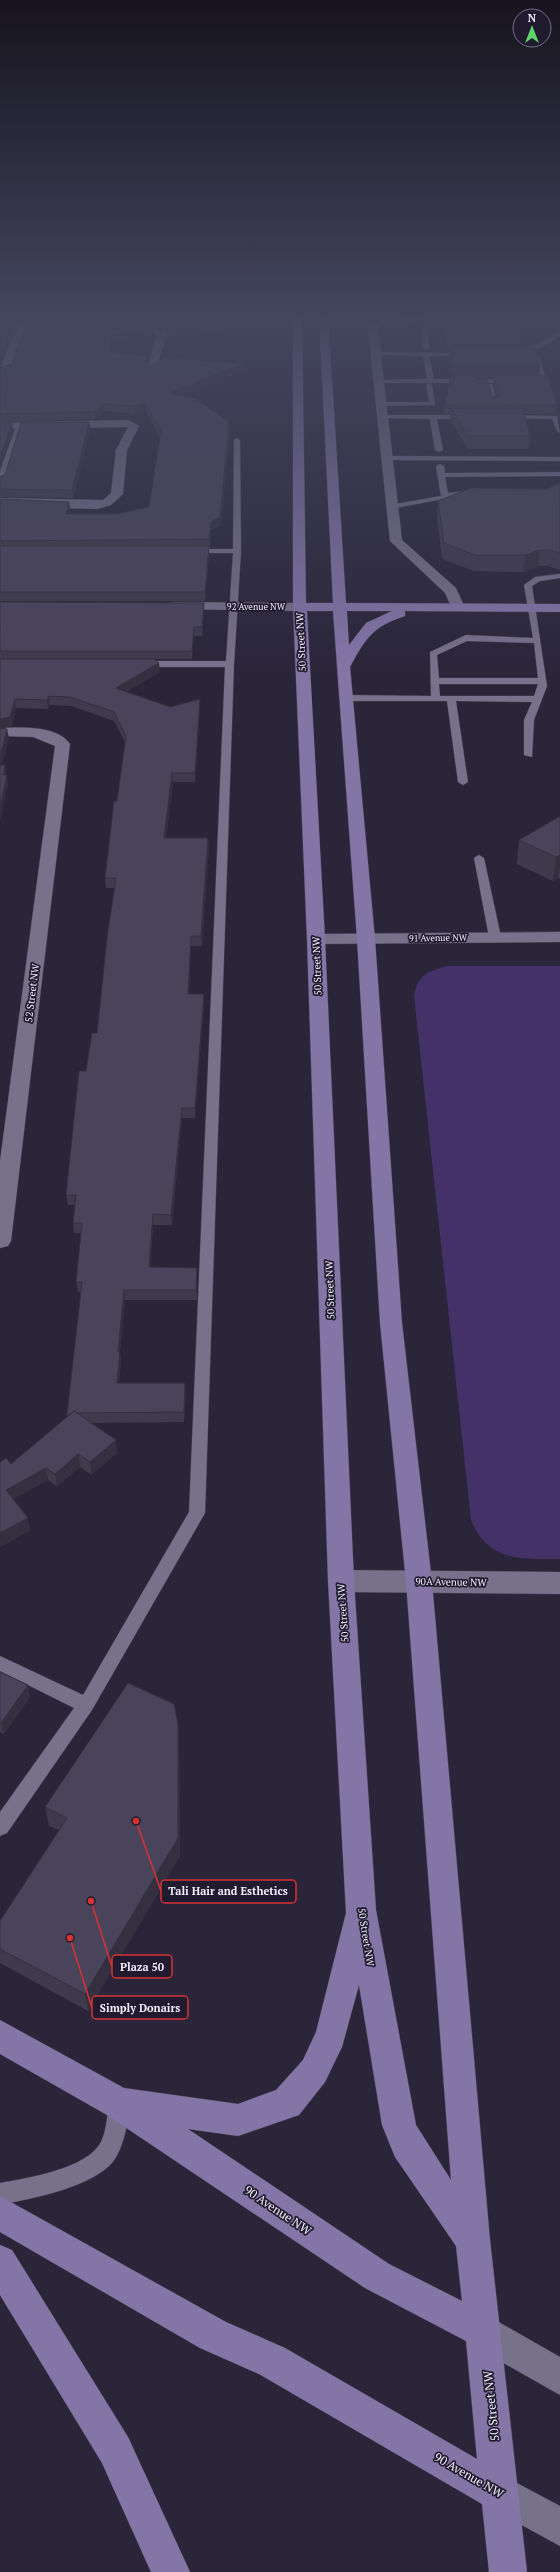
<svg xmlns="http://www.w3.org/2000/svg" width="560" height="2572" viewBox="0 0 560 2572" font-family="'PT Serif',serif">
  <rect width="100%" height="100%" fill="#2a2539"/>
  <path fill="#433167" d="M 447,966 L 560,966 L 560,1559 C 521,1559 488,1562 471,1520 L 414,996 C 418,974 427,972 447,966 Z"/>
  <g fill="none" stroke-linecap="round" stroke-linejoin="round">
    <defs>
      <path id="service" d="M 421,314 L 427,314 L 429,348 L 426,350 L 423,348 L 421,321 L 379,319 L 421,317 Z
        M 550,314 L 556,314 L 560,323 L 560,332 Z
        M 560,332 L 560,336 C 550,342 529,357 518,349 L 534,345 Z
        M 376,352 L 467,353 L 469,356 L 429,356 L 434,379 L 513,379 L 516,381 L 513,383 L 379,383 L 377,380 L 427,379 L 423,356 L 374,355 Z
        M 530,353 L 539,355 L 547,382 L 531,381 L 541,379 L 534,357 L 527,355 Z
        M 429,383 L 432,385 L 435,405 L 382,406 L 379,404 L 382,402 L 429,402 L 426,385 Z
        M 476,384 L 492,384 L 498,405 L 493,404 L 487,387 L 476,386 Z
        M 383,415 L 469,415 L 472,417 L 469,419 L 437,419 L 443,450 L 439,452 L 435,450 L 430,419 L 381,418 Z
        M 508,415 L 557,416 L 560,433 L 557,431 L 552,419 L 506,418 Z
        M 19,424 L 22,426 L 4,482 L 0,484 L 0,471 L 16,426 Z
        M 237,438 L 240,440 L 241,551 L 234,664 L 205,1513 L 92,1710 L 7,1833 L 0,1836 L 0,1812 L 74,1708 L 0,1671 L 0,1656 L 83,1695 L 189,1512 L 225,667 L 140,667 L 136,664 L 140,661 L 226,661 L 233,553 L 190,553 L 186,551 L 190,549 L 233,549 L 234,440 Z
        M 385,456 L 560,457 L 560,461 L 388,460 Z
        M 440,464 L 444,466 L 445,473 L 560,472 L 560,476 L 445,477 L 448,493 L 476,490 L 480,492 L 390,509 L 390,505 L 441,496 L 436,466 Z
        M 560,574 L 560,578 L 540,581 L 532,586 L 547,686 L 534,720 L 532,757 L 524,755 L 524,720 L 532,702 L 456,701 L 468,782 L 463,785 L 458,782 L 447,701 L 345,701 L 340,698 L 345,695 L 431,696 L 430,652 L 466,635 L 533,638 L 524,585 L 535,577 ZM 467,641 L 534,643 L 538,678 L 439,678 L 437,655 ZM 439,684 L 538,684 L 534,696 L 440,696 Z
        M 479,855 L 484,858 L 501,937 L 495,940 L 489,937 L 474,858 Z
        M 119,2094 L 126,2097 C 131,2107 128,2118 126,2130 C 123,2141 119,2157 109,2166 C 84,2189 33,2198 0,2205 L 0,2183 C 27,2178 87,2169 101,2142 C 108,2128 106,2111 112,2097 Z"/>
      <path id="minor" d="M 21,314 L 31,314 L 11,371 L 0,375 L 0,369 Z
        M 382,314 L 392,314 L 378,329 L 402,540 L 456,588 L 465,608 L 463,611 L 453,611 L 445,593 L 390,541 L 368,329 Z
        M 124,328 L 165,330 L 167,332 L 156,371 L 147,369 L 157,335 L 121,333 L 121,329 Z
        M 128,420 L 139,426 L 127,450 L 123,494 L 111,505 L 97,509 L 0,506 L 0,498 L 103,500 L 111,493 L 116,450 L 128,427 L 0,429 L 0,423 Z
        M 0,728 C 20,727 57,725 70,744 L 11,1241 L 8,1246 L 0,1248 L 0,1161 L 55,746 L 33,737 L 0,736 Z
        M 560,932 L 560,942 L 316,944 L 310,943 L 307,939 L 310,935 L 316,934 Z
        M 341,1570 L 560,1572 L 560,1594 L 341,1592 L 332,1589 L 328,1581 L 332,1573 Z"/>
      <path id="tertiary" d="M 175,602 L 300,603 L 307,607 L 300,611 L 170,609 L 168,606 L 170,603 Z
        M 483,2313 L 560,2357 L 560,2395 L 470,2344 L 465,2331 L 470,2318 Z
        M 500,2474 L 560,2506 L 560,2546 L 487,2506 L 481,2493 L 487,2480 Z"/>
      <path id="secondary" d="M 293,314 L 302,314 L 306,603 L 333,603 L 319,314 L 328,314 L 346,603 L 560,604 L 560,612 L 405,611 L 405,616 C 373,626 365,639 350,667 L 375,939 L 402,1323 L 432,1582 L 490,2240 L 527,2572 L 489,2572 L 482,2504 L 259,2374 L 200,2348 L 0,2232 L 0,2196 L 226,2322 L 285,2348 L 477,2459 L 466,2341 L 365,2288 L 107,2115 L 0,2054 L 0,2020 L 124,2088 L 238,2104 L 276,2090 L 303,2060 L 316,2032 L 346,1913 L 328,1581 L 307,939 L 293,607 ZM 307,611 L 333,611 L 357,939 L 380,1323 L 406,1582 L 451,2180 L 416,2125 L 376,1910 L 354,1581 L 325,939 ZM 347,611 L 392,611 L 366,623 L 349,645 ZM 359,1985 L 382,2125 L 395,2157 L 456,2246 L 462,2301 L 389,2264 L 188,2129 L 238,2136 L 299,2115 L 325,2082 L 342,2047 Z
        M 0,2245 L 12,2250 L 128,2437 L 190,2572 L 151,2572 L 102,2463 L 0,2295 Z"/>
    </defs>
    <use href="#service" stroke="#444051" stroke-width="1"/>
    <use href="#minor" stroke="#444051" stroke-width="1"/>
    <use href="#tertiary" stroke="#444051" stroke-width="1"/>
    <use href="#secondary" stroke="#444051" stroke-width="1"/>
    <use href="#service" fill="#777189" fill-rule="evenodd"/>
    <use href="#minor" fill="#777189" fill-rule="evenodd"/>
    <use href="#tertiary" fill="#777189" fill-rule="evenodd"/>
    <use href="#secondary" fill="#8475a7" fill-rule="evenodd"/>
  </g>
  <path fill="#403a4d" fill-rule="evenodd" d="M 29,314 L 230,314 L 229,323 L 223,324 L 224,332 L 168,337 L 167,333 L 158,326 L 28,326 L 27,320 Z
    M 440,314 L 516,314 L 518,319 L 517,326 L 522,333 L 521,347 L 540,366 L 539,375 L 557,405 L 556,414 L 524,414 L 530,436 L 529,449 L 468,449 L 450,420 L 450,414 L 445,414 L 444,412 L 445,403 L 452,376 L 449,358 L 449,351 L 448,351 ZM 476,378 L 494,378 L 494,384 L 497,397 L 492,396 Z
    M 24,329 L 154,336 L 153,338 L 110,342 L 110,353 L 147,364 L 151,366 L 244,371 L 182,396 L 229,422 L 230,429 L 221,525 L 211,530 L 210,548 L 209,548 L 209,554 L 205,601 L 0,601 L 0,499 L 69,502 L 70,510 L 69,514 L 116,514 L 149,507 L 160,437 L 145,410 L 135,414 L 104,411 L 95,419 L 0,422 L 0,368 L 12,364 Z
    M 89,422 L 90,429 L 73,498 L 0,497 L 0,477 Z
    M 560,483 L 560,570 L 548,566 L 538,566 L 523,572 L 474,571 L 442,559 L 437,517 L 438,501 L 547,489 Z
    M 0,602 L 204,603 L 204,612 L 202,636 L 194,636 L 192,659 L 155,659 L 160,672 L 126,692 L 170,707 L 200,708 L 195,782 L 173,782 L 166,838 L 208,838 L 209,848 L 202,946 L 191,946 L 189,994 L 204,994 L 204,1004 L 195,1118 L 182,1118 L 172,1225 L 153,1225 L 150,1267 L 197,1278 L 197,1300 L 125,1300 L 120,1352 L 121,1362 L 119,1383 L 186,1393 L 184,1422 L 92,1423 L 117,1453 L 91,1475 L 80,1467 L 57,1486 L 48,1480 L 13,1499 L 30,1530 L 0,1547 L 11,1464 L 67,1417 L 67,1414 L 81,1292 L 78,1292 L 76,1282 L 81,1233 L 74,1233 L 73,1223 L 75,1205 L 68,1205 L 66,1195 L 86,1071 L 97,1033 L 115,888 L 106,888 L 105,878 L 117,801 L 125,742 L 114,721 L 71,706 L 50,705 L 48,709 L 16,708 L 12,726 L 0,728 Z
    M 560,816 L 560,879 L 558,878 L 553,881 L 517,864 L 519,840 Z
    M 0,1672 L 28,1685 L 30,1697 L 4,1734 L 0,1732 Z
    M 178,1724 L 179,1743 L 180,1856 L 88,2011 L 0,1963 L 0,1921 L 59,1830 L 49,1826 L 45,1807 Z"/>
  <path fill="#34303f" d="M 17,314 L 21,314 L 0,365 L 0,356 Z
    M 229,314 L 230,314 L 229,323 L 218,324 L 218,318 Z
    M 224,325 L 224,332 L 168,337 L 167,330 Z
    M 154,329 L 154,336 L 153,338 L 110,342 L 110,360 L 110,335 Z
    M 522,333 L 521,347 L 520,347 L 521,337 L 518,336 Z
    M 243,364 L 244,371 L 170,400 L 169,393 Z
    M 145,403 L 145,410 L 135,414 L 135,406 Z
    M 103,404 L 104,411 L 95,419 L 95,412 Z
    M 89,422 L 90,429 L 73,498 L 72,490 Z
    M 229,422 L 230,429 L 221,525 L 211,530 L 210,548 L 209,539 L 211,522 Z
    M 12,423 L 13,430 L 0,467 L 0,456 Z
    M 69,502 L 70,510 L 67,522 L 66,514 Z
    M 209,546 L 209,554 L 205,601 L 205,592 Z
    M 540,550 L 538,566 L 523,572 L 525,555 Z
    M 204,603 L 204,612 L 202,636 L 202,627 Z
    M 194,627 L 194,636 L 192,659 L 192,651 Z
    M 159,663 L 160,672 L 116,697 L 116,688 Z
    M 49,696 L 50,705 L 48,709 L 47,700 Z
    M 15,699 L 16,708 L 12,726 L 0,728 L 0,719 Z
    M 200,699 L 200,708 L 195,782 L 195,773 Z
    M 7,729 L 9,738 L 0,772 L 0,758 Z
    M 5,765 L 6,774 L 4,784 L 3,775 Z
    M 172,773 L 173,782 L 165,848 L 164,838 Z
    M 7,775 L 8,784 L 0,822 L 0,807 Z
    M 208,838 L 209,848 L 202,946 L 201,936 Z
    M 560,855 L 560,866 L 558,878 L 553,881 L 556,857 Z
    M 191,936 L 191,946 L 188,1004 L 188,994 Z
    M 204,994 L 204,1004 L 195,1118 L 195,1108 Z
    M 182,1108 L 182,1118 L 172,1225 L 171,1215 Z
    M 153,1214 L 153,1225 L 150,1278 L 149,1267 Z
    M 197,1268 L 197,1300 L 196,1290 Z
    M 124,1290 L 125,1300 L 120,1352 L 121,1362 L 118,1393 L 117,1383 L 118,1352 Z
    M 185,1383 L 186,1393 L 184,1422 L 184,1412 Z
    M 116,1440 L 117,1453 L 91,1475 L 90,1462 Z
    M 78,1454 L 80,1467 L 57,1486 L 55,1474 Z
    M 46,1468 L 48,1480 L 8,1502 L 6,1490 Z
    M 28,1518 L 30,1530 L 0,1547 L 0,1533 Z
    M 28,1685 L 30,1697 L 4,1734 L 1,1723 Z
    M 178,1724 L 179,1743 L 180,1856 L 88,2011 L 85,1994 Z"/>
  <path fill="#4a445a" stroke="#34303f" d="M 0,314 L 17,314 L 0,356 Z
    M 29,314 L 229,314 L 229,316 L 218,318 L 224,325 L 167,330 L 168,326 L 158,320 L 27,320 Z
    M 443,314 L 516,314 L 518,319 L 506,319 L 505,322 L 520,326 L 522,333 L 518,336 L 521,337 L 449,337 Z
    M 24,329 L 154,329 L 153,331 L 110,335 L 110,353 L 147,356 L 145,362 L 151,366 L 157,363 L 160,357 L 243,364 L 169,393 L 196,399 L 229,422 L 220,517 L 211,522 L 209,539 L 0,541 L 0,499 L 69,502 L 66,514 L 116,514 L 149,507 L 161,431 L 145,403 L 135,406 L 103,404 L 95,412 L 0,414 L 0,368 L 12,364 Z
    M 450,346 L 526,347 L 535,348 L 540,366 L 453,366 Z
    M 548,375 L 557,405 L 446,405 L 445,403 L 451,376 L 475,376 L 477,379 L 487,380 L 492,396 L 498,398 L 500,396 L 494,376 Z
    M 451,408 L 523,408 L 530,436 L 469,436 Z
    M 89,422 L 72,490 L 0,489 L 0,477 L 5,475 L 21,423 Z
    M 0,423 L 12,423 L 0,456 Z
    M 560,483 L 560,553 L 550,550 L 540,550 L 525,555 L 475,555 L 444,543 L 438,501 L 471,488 L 547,489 Z
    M 0,546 L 209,546 L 205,592 L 0,592 Z
    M 0,602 L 204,603 L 202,627 L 194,627 L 192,651 L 0,651 Z
    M 0,659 L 154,659 L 159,663 L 116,688 L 170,707 L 200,699 L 195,773 L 172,773 L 164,838 L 208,838 L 201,936 L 191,936 L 188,994 L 204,994 L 195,1108 L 182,1108 L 171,1215 L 153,1214 L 149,1267 L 197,1268 L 196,1290 L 124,1290 L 118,1352 L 120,1352 L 117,1383 L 185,1383 L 184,1412 L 77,1413 L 74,1411 L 71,1414 L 67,1414 L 82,1282 L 76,1282 L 82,1223 L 73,1223 L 76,1195 L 66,1195 L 79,1071 L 86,1071 L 92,1033 L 97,1033 L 107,938 L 116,878 L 105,878 L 114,801 L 117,801 L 126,736 L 114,712 L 70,697 L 49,696 L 47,700 L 15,699 L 10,717 L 0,719 Z
    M 0,728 L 7,729 L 0,758 Z
    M 0,765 L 5,765 L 3,775 L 7,775 L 0,807 Z
    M 560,816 L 560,855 L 556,857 L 519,840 Z
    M 74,1411 L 116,1440 L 90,1462 L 78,1454 L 55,1474 L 46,1468 L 6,1490 L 28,1518 L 0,1533 L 0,1462 L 6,1458 L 11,1464 Z
    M 0,1672 L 28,1685 L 1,1723 L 0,1722 Z
    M 128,1683 L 174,1704 L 178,1724 L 178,1838 L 85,1994 L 0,1949 L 0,1921 L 67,1818 L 45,1807 Z"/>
  <linearGradient id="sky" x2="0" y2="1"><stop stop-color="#17141f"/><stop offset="0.47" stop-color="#44465f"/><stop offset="1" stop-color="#44465f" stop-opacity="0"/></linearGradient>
  <rect width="560" height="674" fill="url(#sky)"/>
  <g text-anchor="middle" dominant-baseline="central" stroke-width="3.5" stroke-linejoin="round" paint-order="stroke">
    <g font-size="9" fill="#f3f0fe" stroke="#211b2f">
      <text x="256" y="607">92 Avenue NW</text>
      <text transform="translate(438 938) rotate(-1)">91 Avenue NW</text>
    </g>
    <g font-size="10" fill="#f3f0fe" stroke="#211b2f">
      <text transform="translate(301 642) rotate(-93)">50 Street NW</text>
      <text transform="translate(317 966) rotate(-92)">50 Street NW</text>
      <text transform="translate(32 993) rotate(-83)">52 Street NW</text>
      <text transform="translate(330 1290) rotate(-92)">50 Street NW</text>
      <text transform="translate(451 1582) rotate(1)">90A Avenue NW</text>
      <text transform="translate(343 1613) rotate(-94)">50 Street NW</text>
      <text transform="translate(366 1937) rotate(81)">50 Street NW</text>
    </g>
    <g font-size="12" fill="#f3f0fe" stroke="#211b2f">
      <text transform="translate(278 2210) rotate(34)">90 Avenue NW</text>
      <text transform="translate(491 2406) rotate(-96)">50 Street NW</text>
      <text transform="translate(469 2475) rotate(30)">90 Avenue NW</text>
    </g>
  </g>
  <path fill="none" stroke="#d73233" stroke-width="1.5" d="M136 1821L161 1891M91 1901L112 1967M70 1938L92 2008"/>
  <g fill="#d73233" stroke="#211b2f" stroke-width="1.5">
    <circle cx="136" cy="1821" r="4"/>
    <circle cx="91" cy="1901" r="4"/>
    <circle cx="70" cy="1938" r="4"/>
  </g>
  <g fill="#211b2f" stroke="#d73233" stroke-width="1.5">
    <rect x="161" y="1880" width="135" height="23" rx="4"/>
    <rect x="112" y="1955" width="60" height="23" rx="4"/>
    <rect x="92" y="1996" width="96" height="23" rx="4"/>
  </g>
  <g font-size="11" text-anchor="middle" font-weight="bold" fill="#f3f0fe">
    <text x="228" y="1895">Tali Hair and Esthetics</text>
    <text x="142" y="1971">Plaza 50</text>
    <text x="140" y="2012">Simply Donairs</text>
  </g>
  <g transform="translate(532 28)"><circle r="19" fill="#211b2f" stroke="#757082"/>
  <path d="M0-3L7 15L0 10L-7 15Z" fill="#5cd56d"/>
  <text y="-6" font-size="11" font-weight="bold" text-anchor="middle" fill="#f3f0fe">N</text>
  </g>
</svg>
